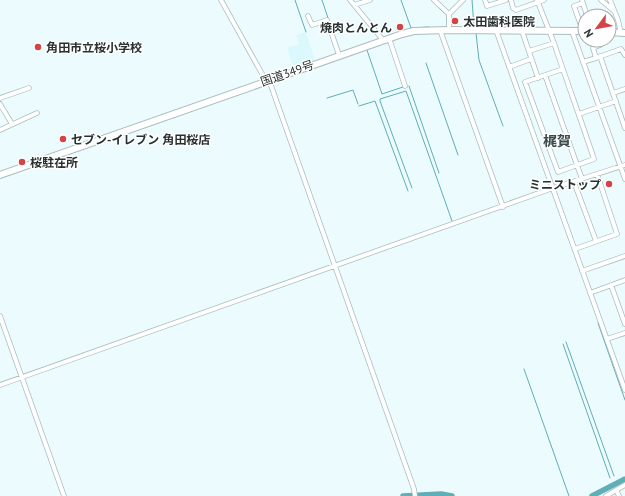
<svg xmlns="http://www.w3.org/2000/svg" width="625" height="496" viewBox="0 0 625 496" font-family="'PT Sans','Noto Sans JP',sans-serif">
  <rect width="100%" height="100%" fill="#ecfcfe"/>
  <path fill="#dbf9fc" d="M 306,32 L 315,60 L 293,68 L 287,48 L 299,44 L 296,35 Z"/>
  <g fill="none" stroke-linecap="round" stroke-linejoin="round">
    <path stroke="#60aeb6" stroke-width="1" d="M 295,0 L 306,32
      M 322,0 L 328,18
      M 401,0 L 411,28 L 429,27
      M 472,0 L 474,27
      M 439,8 L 447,15 L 447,21
      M 476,33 L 479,60 L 503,126
      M 367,50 L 382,94 L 403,87
      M 426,63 L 458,155
      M 409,86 L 439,173
      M 327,98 L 353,90 L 358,104
      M 359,106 L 375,101 L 408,191
      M 412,188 L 380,101 L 380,99 L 406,91 L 452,221
      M 598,323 L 625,400
      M 566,342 L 614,476
      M 563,344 L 610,478
      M 524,369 L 569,496"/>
    <path stroke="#60aeb6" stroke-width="5.5" d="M 403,496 L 441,494 L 452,496
      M 592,496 L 625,479"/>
    <defs>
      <path id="minor" d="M 221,0 L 266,81
        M 350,0 L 383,40
        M 434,0 L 449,14 L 449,30
        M 485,0 L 487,6 L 506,0
        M 511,0 L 513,8 L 516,10 L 544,0
        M 537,0 L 554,43
        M 582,0 L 587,16
        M 601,0 L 614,11
        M 610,0 L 618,20 L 621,33
        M 583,3 L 574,6 L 580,23 L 585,22
        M 354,5 L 370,0
        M 449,14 L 463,0
        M 308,16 L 312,25 L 327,20 L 339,55
        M 440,30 L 503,207
        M 496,30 L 625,390
        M 522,31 L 538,78
        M 572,31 L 625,179
        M 389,38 L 405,86
        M 599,40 L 600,45 L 593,48 L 596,58 L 621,49 L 625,55
        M 529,51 L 554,43 C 567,82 581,120 594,159 L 558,172 L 525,82 L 563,69
        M 600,56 L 625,128
        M 583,62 L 596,58
        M 509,67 L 531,59
        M 545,75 L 582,179
        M 269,80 L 414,489 L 415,496
        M 613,93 L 625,89
        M 0,98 L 29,88
        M 0,104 L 12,124
        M 579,114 L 616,101
        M 0,130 L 37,113
        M 574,182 L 596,241
        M 575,249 L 617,234 L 597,174
        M 582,271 L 625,256
        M 611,285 L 625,324
        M 590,293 L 625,280
        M 0,316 L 64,496
        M 607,339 L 625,333
        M 0,385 L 553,188 L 625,165
        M 616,490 L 619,496
        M 606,496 L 625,485"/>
      <path id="highway" d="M 609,32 L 625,33
        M 0,175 L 402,34 L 414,31 L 449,30 L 585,31"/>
    </defs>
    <use href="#minor" stroke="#a9bcbe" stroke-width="5.5"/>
    <use href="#highway" stroke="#a9bcbe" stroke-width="8"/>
    <use href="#minor" stroke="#fff" stroke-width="4"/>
    <use href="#highway" stroke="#fff" stroke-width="6"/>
  </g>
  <g fill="#d44446" stroke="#fff" stroke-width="1.5">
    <circle cx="455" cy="21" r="4"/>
    <circle cx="400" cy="27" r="4"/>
    <circle cx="38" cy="47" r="4"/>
    <circle cx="63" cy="139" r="4"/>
    <circle cx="22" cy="162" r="4"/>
    <circle cx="609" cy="184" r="4"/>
  </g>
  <g text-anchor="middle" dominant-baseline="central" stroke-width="3" stroke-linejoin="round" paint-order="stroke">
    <g font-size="12" font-weight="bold" fill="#283030" stroke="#fff" text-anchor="start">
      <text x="463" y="21">太田歯科医院</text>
      <text x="392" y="27" text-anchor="end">焼肉とんとん</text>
      <text x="46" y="47">角田市立桜小学校</text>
      <text x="71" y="139">セブン-イレブン 角田桜店</text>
      <text x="30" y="162">桜駐在所</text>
      <text x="601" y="184" text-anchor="end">ミニストップ</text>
    </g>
    <g font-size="12" fill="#283030" stroke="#fff">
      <text transform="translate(287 73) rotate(-19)">国道349号</text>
    </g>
    <g font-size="14" font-weight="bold" fill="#3a4b4d" stroke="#fff">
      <text x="557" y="141">梶賀</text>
    </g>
  </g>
  <g transform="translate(597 28) rotate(238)"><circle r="19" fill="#ffffff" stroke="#a9acac"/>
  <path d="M0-3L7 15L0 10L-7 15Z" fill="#d44446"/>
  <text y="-6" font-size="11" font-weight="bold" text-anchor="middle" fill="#283030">N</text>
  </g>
</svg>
